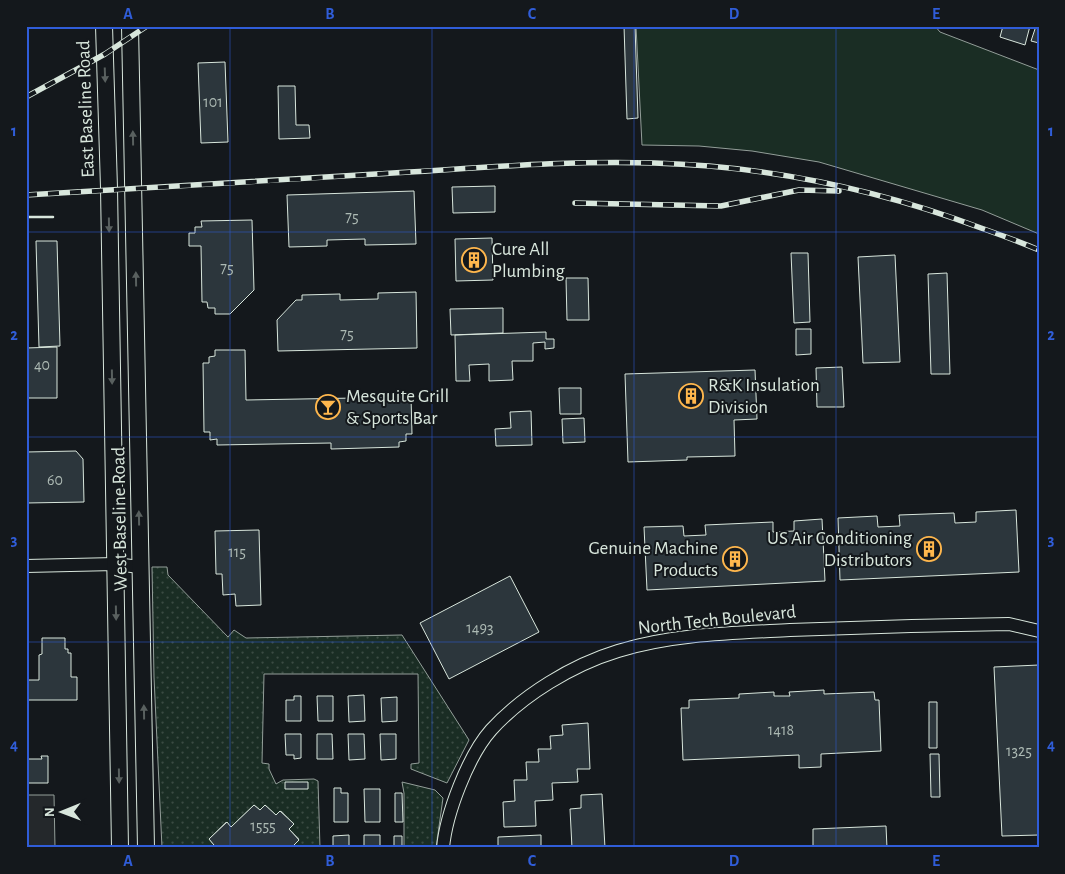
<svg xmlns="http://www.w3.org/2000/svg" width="1065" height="874" viewBox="0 0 1065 874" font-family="'Alegreya Sans',sans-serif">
  <defs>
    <pattern id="park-dots" width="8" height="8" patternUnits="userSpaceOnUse" patternTransform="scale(1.25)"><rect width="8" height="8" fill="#1a2d24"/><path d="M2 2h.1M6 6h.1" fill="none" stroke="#3b4b43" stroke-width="1.8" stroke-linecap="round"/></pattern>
  </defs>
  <rect width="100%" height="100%" fill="#14181c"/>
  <path fill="#1a2d24" stroke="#939e99" d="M 636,26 L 935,26 L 940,32 L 1039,70 L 1039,234 L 982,210 L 819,162 L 752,151 L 699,146 L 642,145 Z"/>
  <path fill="url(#park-dots)" stroke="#939e99" d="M 152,567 L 167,567 L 168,575 L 228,637 L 234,630 L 246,638 L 402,635 L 469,740 L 447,783 L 411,769 L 411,764 L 419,763 L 418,674 L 264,674 L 262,763 L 269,764 L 269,769 L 276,784 L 283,780 L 314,779 L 318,781 L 320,848 L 297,848 L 294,845 L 299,839 L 289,829 L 294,824 L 281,811 L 276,815 L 265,805 L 260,810 L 254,805 L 231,827 L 226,822 L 209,839 L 214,845 L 211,848 L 162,848 L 154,677 Z
    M 402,782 L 435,790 L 443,798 L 436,848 L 404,848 L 404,793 Z"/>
  <path fill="#24282b" stroke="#939e99" d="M 26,795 L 54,795 L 55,848 L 26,848 Z"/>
  <path fill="#2c363c" stroke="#d8e6dc" d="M 624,26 L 635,26 L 638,118 L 627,119 Z
    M 1003,26 L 1030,26 L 1025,45 L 1000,37 Z
    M 1036,26 L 1039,26 L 1039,43 L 1031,41 Z
    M 225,62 L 228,142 L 201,143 L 198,63 Z
    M 278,86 L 295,86 L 296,125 L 309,125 L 310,138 L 279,139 Z
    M 495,186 L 495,212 L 453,213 L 452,187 Z
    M 414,191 L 416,244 L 365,245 L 365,239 L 327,240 L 327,246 L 289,247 L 287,195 Z
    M 252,220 L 254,290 L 230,314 L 215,314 L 215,308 L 208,308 L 207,302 L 202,302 L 201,246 L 189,246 L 189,233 L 195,233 L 195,227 L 202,227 L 201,221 Z
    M 492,238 L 493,280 L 456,281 L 455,239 Z
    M 36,241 L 57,241 L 60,346 L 39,347 Z
    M 791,253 L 808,253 L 810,322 L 794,323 Z
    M 895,255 L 900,362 L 863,363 L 858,257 Z
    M 947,273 L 950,374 L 931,374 L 928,274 Z
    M 566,278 L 588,278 L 589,320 L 567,320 Z
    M 416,292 L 417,348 L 278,351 L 277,320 L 296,300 L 302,300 L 302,295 L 340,294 L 340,300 L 378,299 L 378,293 Z
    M 503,308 L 503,333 L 451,335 L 450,309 Z
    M 796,329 L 811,329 L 811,354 L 796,355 Z
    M 546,332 L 546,339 L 554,339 L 554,348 L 545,349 L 545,342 L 533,343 L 533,361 L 512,361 L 513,380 L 489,381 L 489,364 L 469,365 L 470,381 L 456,381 L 455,335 Z
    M 57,347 L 57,398 L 28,398 L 26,348 Z
    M 215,350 L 245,350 L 246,400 L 411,397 L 412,434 L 406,434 L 406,441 L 399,442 L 399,447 L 331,449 L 331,443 L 217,445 L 217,439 L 210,440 L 210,432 L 204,432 L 203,363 L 209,363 L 209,357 L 215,356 Z
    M 842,367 L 844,407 L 817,407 L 816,368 Z
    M 755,370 L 757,419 L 734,420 L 735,456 L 687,457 L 687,460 L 628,462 L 625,374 Z
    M 559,388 L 581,388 L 581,414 L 560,414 Z
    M 531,411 L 532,445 L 496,446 L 495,429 L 511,428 L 510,412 Z
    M 584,418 L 585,442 L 563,443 L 562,419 Z
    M 76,451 L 83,459 L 84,502 L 26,503 L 26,452 Z
    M 1016,510 L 1019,572 L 840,580 L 838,518 L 877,516 L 878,527 L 900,526 L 899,515 L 954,513 L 955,523 L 976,522 L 976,512 Z
    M 822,519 L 825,581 L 647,590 L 644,527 L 683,526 L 684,536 L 706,535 L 705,525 L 773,522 L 773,532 L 794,531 L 794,521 Z
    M 259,530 L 261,605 L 236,606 L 235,594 L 223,595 L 222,574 L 216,574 L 215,531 Z
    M 510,576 L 539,632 L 449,679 L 420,623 Z
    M 42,638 L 65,638 L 65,649 L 68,649 L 68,653 L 71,653 L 71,677 L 77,677 L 77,700 L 26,700 L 26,680 L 39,680 L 39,655 L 42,654 Z
    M 1039,665 L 1039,835 L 1002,836 L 994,667 Z
    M 824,690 L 824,694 L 874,692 L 875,700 L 879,700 L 881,751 L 821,754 L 821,767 L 799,768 L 799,755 L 683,760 L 681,708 L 689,708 L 689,700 L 739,698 L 739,694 L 774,692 L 774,696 L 790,696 L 789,692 Z
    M 364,695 L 365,721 L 349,722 L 348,696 Z
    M 294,696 L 301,696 L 301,721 L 286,721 L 286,700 L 294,700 Z
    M 317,696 L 333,696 L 333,721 L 318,721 Z
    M 397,697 L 397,721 L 382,722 L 381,698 Z
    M 929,702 L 937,702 L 937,748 L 929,748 Z
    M 588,723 L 590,769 L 577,769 L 578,782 L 552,783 L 553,800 L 535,801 L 536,826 L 504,827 L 503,802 L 515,801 L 514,780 L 527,780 L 526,762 L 539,762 L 538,749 L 551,749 L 550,736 L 563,735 L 562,725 Z
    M 285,734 L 301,734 L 301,758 L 294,759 L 294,755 L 286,755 Z
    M 317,734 L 332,734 L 333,759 L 317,759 Z
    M 348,734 L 364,734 L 365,759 L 349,760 Z
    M 380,734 L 396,734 L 396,759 L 381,760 Z
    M 930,754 L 939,754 L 940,797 L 931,797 Z
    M 41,756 L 48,756 L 48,783 L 26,783 L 26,759 L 42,759 Z
    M 285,782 L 308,782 L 308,789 L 285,789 Z
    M 334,788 L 341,788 L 341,793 L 348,793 L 348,822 L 334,822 Z
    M 364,789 L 380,789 L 380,822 L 365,822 Z
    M 395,793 L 402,793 L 403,822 L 395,822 Z
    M 602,794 L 605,848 L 572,848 L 570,809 L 581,808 L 581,795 Z
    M 254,805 L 260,810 L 265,805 L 276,815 L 280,811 L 294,824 L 289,829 L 299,840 L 294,845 L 297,848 L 211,848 L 214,845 L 209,839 L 227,822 L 231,827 Z
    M 886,826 L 887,848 L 813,848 L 813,829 Z
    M 349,835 L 349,848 L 333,848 L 333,836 Z
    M 364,835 L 380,835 L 380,848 L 364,848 Z
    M 541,835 L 541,848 L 498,848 L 498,837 Z
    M 394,836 L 402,836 L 402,848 L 394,848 Z"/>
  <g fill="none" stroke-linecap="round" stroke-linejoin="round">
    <defs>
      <path id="minor" d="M 26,566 L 115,564 L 140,567
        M 443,848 C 446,814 468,756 491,730 C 523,695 572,665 618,651 C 673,634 733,633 790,630 C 863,627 936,625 1009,624 L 1039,631"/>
      <path id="major" d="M 104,26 L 109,188 L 120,848
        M 130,26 L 146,848"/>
    </defs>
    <use href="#minor" stroke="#d8e6dc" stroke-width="14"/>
    <use href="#major" stroke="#d8e6dc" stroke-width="18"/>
    <use href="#minor" stroke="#14181c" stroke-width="12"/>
    <use href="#major" stroke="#14181c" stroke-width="16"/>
    <defs>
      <path id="rail" d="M 26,97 L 105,54 L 147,26
        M 26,195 C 143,188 260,182 376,174 C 469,169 561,160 654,163 C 766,166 877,189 981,228 C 1001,235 1020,242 1039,250
        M 575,203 L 721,206 L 799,190 L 839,191"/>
    </defs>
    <use href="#rail" stroke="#d8e6dc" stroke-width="5.5"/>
    <use href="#rail" stroke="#14181c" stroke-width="4" stroke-dasharray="11" stroke-linecap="butt"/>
    <path stroke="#d8e6dc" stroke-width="2.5" d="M 26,217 L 53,217"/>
  </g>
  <defs><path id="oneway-solid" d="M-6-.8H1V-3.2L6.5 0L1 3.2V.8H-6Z" transform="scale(1.25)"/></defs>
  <g fill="#59605f">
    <use href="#oneway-solid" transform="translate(105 75) rotate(88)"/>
    <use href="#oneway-solid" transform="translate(133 138) rotate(-91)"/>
    <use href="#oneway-solid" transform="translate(109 225) rotate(89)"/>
    <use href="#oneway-solid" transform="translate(136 279) rotate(-91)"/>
    <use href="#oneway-solid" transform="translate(112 377) rotate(89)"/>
    <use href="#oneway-solid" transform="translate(139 518) rotate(-91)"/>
    <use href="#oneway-solid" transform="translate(116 613) rotate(89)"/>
    <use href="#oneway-solid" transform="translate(144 712) rotate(-91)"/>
    <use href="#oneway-solid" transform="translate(119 776) rotate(89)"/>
  </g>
  <path fill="none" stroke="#305dd8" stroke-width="1" stroke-opacity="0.55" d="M 230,26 L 230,848M 432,26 L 432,848M 634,26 L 634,848M 836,26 L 836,848M 26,232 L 1039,232M 26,437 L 1039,437M 26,642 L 1039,642"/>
  <defs>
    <symbol id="building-ring" viewBox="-11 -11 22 22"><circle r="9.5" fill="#14181c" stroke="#ffb74d" stroke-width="1.5"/><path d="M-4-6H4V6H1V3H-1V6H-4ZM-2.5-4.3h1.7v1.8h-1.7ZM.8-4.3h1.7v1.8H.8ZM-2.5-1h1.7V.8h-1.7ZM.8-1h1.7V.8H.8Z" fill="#ffb74d"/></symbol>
    <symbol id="bar-ring" viewBox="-11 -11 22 22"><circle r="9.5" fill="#14181c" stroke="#ffb74d" stroke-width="1.5"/><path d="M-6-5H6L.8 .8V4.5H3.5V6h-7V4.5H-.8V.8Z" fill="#ffb74d"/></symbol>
  </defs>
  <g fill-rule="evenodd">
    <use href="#building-ring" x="460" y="246" width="28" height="28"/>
    <use href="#building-ring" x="677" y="382" width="28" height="28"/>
    <use href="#bar-ring" x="314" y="393" width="28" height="28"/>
    <use href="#building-ring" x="915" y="535" width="28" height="28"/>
    <use href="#building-ring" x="721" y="545" width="28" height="28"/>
  </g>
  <g text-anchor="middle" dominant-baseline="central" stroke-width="4" stroke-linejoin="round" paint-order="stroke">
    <g font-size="16" fill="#adbab4">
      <text x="213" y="102">101</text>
      <text x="352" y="217">75</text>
      <text x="227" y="268">75</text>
      <text x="347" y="334">75</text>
      <text x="42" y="365">40</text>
      <text x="55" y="480">60</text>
      <text x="237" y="552">115</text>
      <text x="480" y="628">1493</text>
      <text x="781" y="730">1418</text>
      <text x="1019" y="751">1325</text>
      <text x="263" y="826">1555</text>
    </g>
    <g font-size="19" fill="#d8e6dc" stroke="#14181c">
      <text transform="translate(86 109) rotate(-92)">East Baseline Road</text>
      <text transform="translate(120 519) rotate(-91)">West Baseline Road</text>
      <text transform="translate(717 620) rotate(-6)">North Tech Boulevard</text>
    </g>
    <g font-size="19" fill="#d8e6dc" stroke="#14181c" text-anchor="start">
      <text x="492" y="249">Cure All<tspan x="492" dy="22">Plumbing</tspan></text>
      <text x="708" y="385">R&amp;K Insulation<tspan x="708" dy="22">Division</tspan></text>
      <text x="346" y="396">Mesquite Grill<tspan x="346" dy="22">&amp; Sports Bar</tspan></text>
      <text x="912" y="538" text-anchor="end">US Air Conditioning<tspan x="912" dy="22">Distributors</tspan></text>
      <text x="718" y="548" text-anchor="end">Genuine Machine<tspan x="718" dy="22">Products</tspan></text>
    </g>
  </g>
  <rect width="1065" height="874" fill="none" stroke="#14181c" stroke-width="55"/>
  <g transform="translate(62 812) rotate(269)" stroke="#14181c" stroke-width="4" paint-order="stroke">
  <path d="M0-4L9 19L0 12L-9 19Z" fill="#d8e6dc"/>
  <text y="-8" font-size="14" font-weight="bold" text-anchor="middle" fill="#d8e6dc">N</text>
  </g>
  <rect x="28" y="28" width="1010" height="818" fill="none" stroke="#305dd8" stroke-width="2"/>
  <g font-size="16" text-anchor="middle" font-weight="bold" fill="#305dd8">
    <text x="128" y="19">A</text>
    <text x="330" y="19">B</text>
    <text x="532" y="19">C</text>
    <text x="734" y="19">D</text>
    <text x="936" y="19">E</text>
    <text x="14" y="136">1</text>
    <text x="1051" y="136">1</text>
    <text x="14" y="340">2</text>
    <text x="1051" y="340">2</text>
    <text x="14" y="545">3</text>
    <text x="1051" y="545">3</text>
    <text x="14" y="750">4</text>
    <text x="1051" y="750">4</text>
    <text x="128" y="866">A</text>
    <text x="330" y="866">B</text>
    <text x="532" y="866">C</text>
    <text x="734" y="866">D</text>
    <text x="936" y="866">E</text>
  </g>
</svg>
